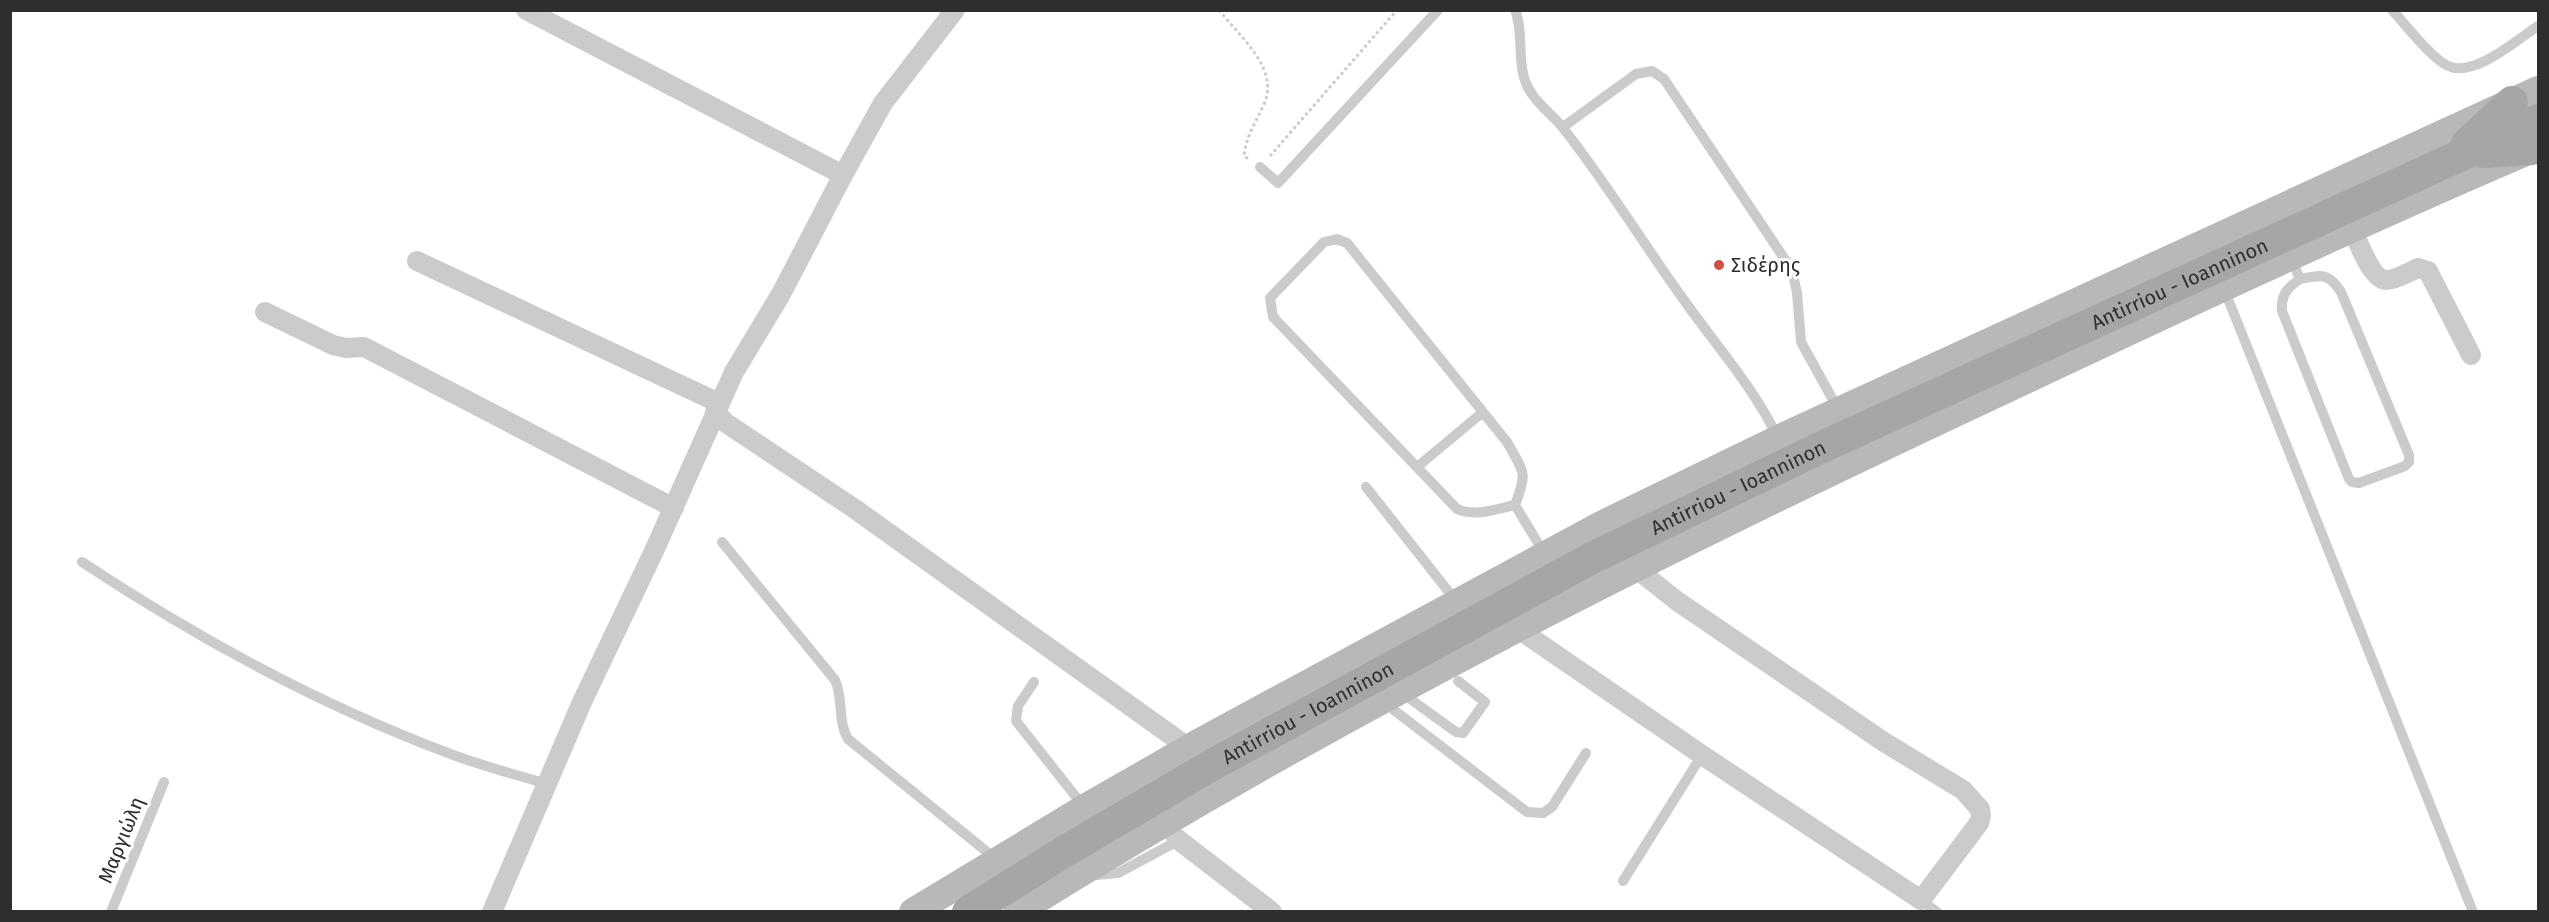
<svg xmlns="http://www.w3.org/2000/svg" width="2549" height="922" viewBox="0 0 2549 922" font-family="'Fira Sans',sans-serif">
  <rect width="100%" height="100%" fill="#fff"/>
  <g fill="none" stroke-linecap="round" stroke-linejoin="round">
    <path stroke="#cbcbcb" stroke-width="3" stroke-dasharray="3 3" stroke-linecap="butt" d="M 1219,10 C 1240,37 1280,69 1264,104 C 1256,122 1246,136 1244,156 L 1250,160
      M 1270,156 L 1397,10"/>
    <path stroke="#cbcbcb" stroke-width="10" d="M 1515,10 C 1525,35 1515,68 1530,91 C 1538,105 1553,115 1563,128 C 1605,181 1641,240 1681,296 C 1714,343 1753,386 1778,438
      M 2392,10 C 2406,25 2432,59 2448,66 C 2474,78 2518,39 2538,26
      M 1563,127 L 1636,74 L 1652,71 L 1664,79 L 1792,270 L 1797,293 L 1801,342 L 1838,409
      M 1260,167 L 1278,183 L 1438,10
      M 2291,258 L 2300,279 C 2322,275 2328,272 2341,292 L 2409,455 L 2409,462 L 2405,466 L 2359,483 L 2352,482 L 2349,479 L 2282,311 C 2281,294 2287,288 2300,279
      M 2224,289 L 2473,912
      M 1417,467 L 1483,412
      M 1366,487 L 1456,601
      M 1515,505 C 1496,509 1475,517 1457,509 L 1273,317 L 1270,298 L 1324,242 L 1337,239 L 1347,243 L 1507,442 C 1524,473 1528,471 1515,505 L 1544,553
      M 722,542 L 835,680 C 844,700 837,720 848,739 L 997,860
      M 82,562 C 200,640 323,707 456,756 C 486,767 517,775 547,784
      M 1034,682 L 1018,706 L 1016,721 L 1084,807
      M 1402,693 L 1456,732 L 1463,733 L 1485,702 L 1458,681
      M 1382,701 L 1527,812 L 1543,813 L 1552,807 L 1586,753
      M 1093,871 L 1097,875 L 1118,873 L 1172,844 L 1176,835
      M 1623,881 L 1702,755
      M 1921,900 L 1937,912
      M 111,912 L 164,782"/>
    <path stroke="#cbcbcb" stroke-width="20" d="M 526,10 L 843,175
      M 2352,229 C 2358,241 2371,279 2386,280 C 2396,280 2409,272 2418,268 L 2428,271 L 2471,355
      M 417,261 L 719,403
      M 265,312 L 333,345 L 346,348 L 364,347 L 674,508
      M 715,412 L 726,423 L 855,509 L 1189,748
      M 1517,628 L 1702,755 L 1921,900 L 1979,823 L 1981,816 L 1980,809 L 1963,790 L 1884,742 L 1677,601 L 1634,567
      M 1176,838 L 1272,912
      M 492,912 L 582,702 L 654,551 L 734,372 L 781,294 L 843,175 L 883,103 L 955,10"/>
    <path stroke="#b8b8b8" stroke-width="28" d="M 913,912 L 1085,808 L 1200,742 L 1601,525 L 1778,439 L 2538,90
      M 1017,912 C 1332,715 1664,549 2000,392 C 2174,310 2349,228 2526,152"/>
    <g stroke="#a6a6a6" stroke-width="32">
      <path d="M 2467,144 L 2512,102"/>
      <path d="M 2484,152 L 2532,149"/>
      <path id="s1" d="M 968,912 L 1062,853 L 1212,765 L 1592,558 L 1822,447 L 2538,120"/>
    </g>
  </g>
  <circle fill="#d34d41" stroke="#fff" stroke-width="2" cx="1719" cy="265" r="6"/>
  <g text-anchor="middle" dominant-baseline="central" stroke-width="6" stroke-linejoin="round" paint-order="stroke">
    <g font-size="20" fill="#2e2e2e" stroke="#fff" text-anchor="start">
      <text x="1731" y="265">Σιδέρης</text>
    </g>
    <g font-size="20" fill="#2e2e2e" stroke="#fff">
      <text stroke="none"><textPath href="#s1" startOffset="1366">Antirriou - Ioanninon</textPath></text>
      <text stroke="none"><textPath href="#s1" startOffset="880">Antirriou - Ioanninon</textPath></text>
      <text stroke="none"><textPath href="#s1" startOffset="394">Antirriou - Ioanninon</textPath></text>
      <text transform="translate(121 840) rotate(-68)">Μαργιώλη</text>
    </g>
  </g>
  <rect width="2549" height="922" fill="none" stroke="#2e2e2e" stroke-width="24"/>
</svg>
